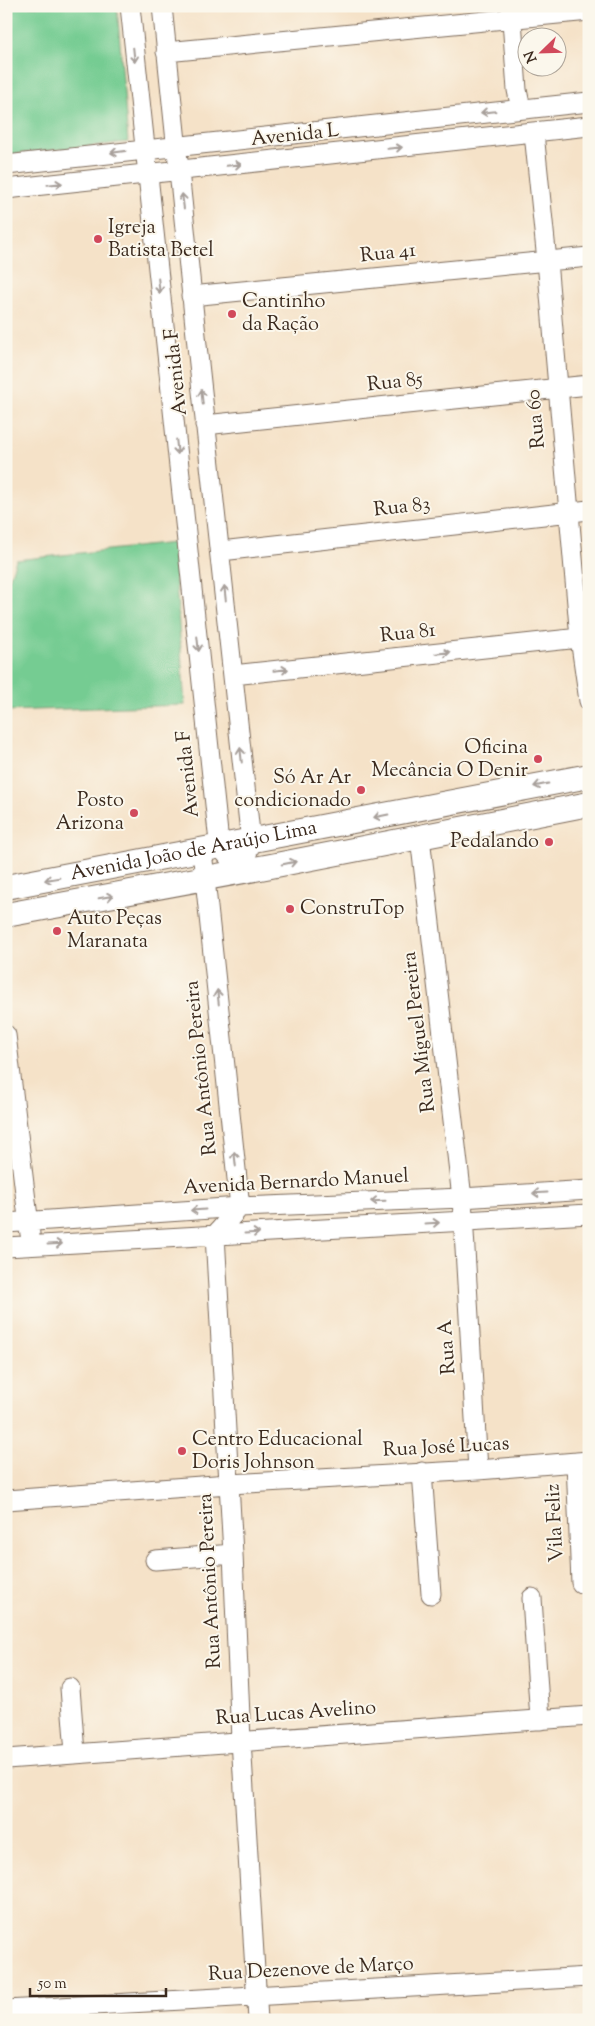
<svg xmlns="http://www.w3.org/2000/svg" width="595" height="2026" viewBox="0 0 595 2026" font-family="'Sorts Mill Goudy',serif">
  <rect width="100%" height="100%" fill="#fbf7ec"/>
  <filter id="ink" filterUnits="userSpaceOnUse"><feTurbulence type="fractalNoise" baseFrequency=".02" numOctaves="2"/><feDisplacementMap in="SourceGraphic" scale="10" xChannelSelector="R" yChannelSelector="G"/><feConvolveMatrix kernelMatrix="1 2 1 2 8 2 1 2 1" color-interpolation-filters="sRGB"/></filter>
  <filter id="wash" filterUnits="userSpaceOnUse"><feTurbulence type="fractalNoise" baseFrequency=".0096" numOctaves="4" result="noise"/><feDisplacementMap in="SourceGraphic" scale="20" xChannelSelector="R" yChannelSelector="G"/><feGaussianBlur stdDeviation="1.12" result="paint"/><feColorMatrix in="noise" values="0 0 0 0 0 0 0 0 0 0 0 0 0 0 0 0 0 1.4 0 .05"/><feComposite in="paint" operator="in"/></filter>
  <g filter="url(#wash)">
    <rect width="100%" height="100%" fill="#f5e2c8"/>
    <path fill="#75cc92" stroke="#587b58" d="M 6,6 L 117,6 L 128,142 L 6,155 Z
      M 173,543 L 185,705 L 6,711 L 6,588 L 16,560 Z"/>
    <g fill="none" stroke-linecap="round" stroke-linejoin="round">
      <path stroke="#45abc5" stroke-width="5.5" d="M 6,487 L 8,497 L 6,512"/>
    </g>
  </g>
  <g filter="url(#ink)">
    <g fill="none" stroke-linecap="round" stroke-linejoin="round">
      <defs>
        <path id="minor" d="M 130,6 L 218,833 L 220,847 L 241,872
          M 162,6 C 190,285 220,563 251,842 L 241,872
          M 511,6 L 517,90 L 521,109
          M 166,52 L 589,11
          M 534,133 L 547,261 L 580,638 L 589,701
          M 6,165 L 589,102
          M 6,189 L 589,126
          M 191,296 L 589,257
          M 205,425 L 589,385
          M 221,551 L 589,510
          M 233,675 L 589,637
          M 420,837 L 462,1198 L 478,1470
          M 202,851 L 240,1207 L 215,1235 L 233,1554 L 241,1740 L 258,2020
          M 6,1035 L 30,1234
          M 6,1223 L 240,1207 L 462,1198 L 589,1190
          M 6,1247 L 589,1214
          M 576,1462 L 581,1583
          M 422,1472 L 431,1594
          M 6,1500 L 229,1484 L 478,1470 L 589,1461
          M 155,1560 L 233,1554
          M 532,1598 L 540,1720
          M 70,1688 L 75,1753
          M 6,1759 L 589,1716
          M 6,2010 L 589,1977"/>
        <g id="major">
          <path id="s1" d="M 6,887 L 589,776"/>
          <path d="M 6,915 L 271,866 L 589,804"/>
        </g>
      </defs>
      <use href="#minor" stroke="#7c6a5a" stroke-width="21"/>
      <use href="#major" stroke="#7c6a5a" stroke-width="26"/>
      <use href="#minor" stroke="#fff" stroke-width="19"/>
      <use href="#major" stroke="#fff" stroke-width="24"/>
    </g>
    <defs><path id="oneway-shaft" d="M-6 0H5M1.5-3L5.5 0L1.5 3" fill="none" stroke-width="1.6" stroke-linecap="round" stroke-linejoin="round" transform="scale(1.25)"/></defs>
    <g stroke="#a79f9a">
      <use href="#oneway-shaft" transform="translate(134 55) rotate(84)"/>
      <use href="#oneway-shaft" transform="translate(488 112) rotate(174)"/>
      <use href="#oneway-shaft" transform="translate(395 148) rotate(-6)"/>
      <use href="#oneway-shaft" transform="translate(118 152) rotate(173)"/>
      <use href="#oneway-shaft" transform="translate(234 165) rotate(-6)"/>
      <use href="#oneway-shaft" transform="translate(55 184) rotate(-6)"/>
      <use href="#oneway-shaft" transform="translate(183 201) rotate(-97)"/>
      <use href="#oneway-shaft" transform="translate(159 286) rotate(84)"/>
      <use href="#oneway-shaft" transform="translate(202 397) rotate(-96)"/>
      <use href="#oneway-shaft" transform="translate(177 447) rotate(84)"/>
      <use href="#oneway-shaft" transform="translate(225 593) rotate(-96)"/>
      <use href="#oneway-shaft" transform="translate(198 644) rotate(84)"/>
      <use href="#oneway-shaft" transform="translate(443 653) rotate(-6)"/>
      <use href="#oneway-shaft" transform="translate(281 670) rotate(-6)"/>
      <use href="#oneway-shaft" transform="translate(241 755) rotate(-96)"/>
      <use href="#oneway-shaft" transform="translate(541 785) rotate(169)"/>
      <use href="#oneway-shaft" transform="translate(381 816) rotate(169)"/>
      <use href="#oneway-shaft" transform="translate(289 863) rotate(-11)"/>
      <use href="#oneway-shaft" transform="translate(52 879) rotate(170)"/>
      <use href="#oneway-shaft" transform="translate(106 897) rotate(-10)"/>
      <use href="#oneway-shaft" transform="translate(218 997) rotate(-96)"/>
      <use href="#oneway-shaft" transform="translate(235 1159) rotate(-96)"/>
      <use href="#oneway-shaft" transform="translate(540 1193) rotate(177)"/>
      <use href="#oneway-shaft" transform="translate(378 1201) rotate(178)"/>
      <use href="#oneway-shaft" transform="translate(198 1210) rotate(176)"/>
      <use href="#oneway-shaft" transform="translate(432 1223) rotate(-3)"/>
      <use href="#oneway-shaft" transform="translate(252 1233) rotate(-3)"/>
      <use href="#oneway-shaft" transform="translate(55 1244) rotate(-3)"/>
    </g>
  </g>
  <g fill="#d1495b" stroke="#fbf7ec" stroke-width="2">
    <circle cx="98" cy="239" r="5"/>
    <circle cx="232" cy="314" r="5"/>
    <circle cx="538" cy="759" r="5"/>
    <circle cx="361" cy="790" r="5"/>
    <circle cx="134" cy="813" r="5"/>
    <circle cx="549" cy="842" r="5"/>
    <circle cx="290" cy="909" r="5"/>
    <circle cx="57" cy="931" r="5"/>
    <circle cx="182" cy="1451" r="5"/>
  </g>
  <g text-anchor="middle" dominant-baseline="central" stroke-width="4" stroke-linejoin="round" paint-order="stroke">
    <g font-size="20" fill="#3b2a1e" stroke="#fbf7ec">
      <text transform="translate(295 136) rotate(-6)">Avenida L</text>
      <text transform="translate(388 254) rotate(-6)">Rua 41</text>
      <text transform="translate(177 372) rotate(-96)">Avenida F</text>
      <text transform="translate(395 383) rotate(-6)">Rua 85</text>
      <text transform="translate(537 419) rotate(-95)">Rua 60</text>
      <text transform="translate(402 508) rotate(-6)">Rua 83</text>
      <text transform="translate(408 634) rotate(-6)">Rua 81</text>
      <text transform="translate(189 774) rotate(-96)">Avenida F</text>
      <text stroke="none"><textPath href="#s1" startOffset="191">Avenida João de Araújo Lima</textPath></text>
      <text transform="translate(420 1032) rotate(-97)">Rua Miguel Pereira</text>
      <text transform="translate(202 1068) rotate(-96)">Rua Antônio Pereira</text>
      <text transform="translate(296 1183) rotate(-3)">Avenida Bernardo Manuel</text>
      <text transform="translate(448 1347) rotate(-94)">Rua A</text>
      <text transform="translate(446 1448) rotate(-3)">Rua José Lucas</text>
      <text transform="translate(556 1523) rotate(-93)">Vila Feliz</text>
      <text transform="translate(211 1581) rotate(-93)">Rua Antônio Pereira</text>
      <text transform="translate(296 1714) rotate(-4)">Rua Lucas Avelino</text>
      <text transform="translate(311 1970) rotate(-3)">Rua Dezenove de Março</text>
    </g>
    <g font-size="20" fill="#3b2a1e" stroke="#fbf7ec" text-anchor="start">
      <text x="108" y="228">Igreja<tspan x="108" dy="23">Batista Betel</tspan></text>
      <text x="242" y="302">Cantinho<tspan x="242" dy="23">da Ração</tspan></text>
      <text x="528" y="748" text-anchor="end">Oficina<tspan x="528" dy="23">Mecância O Denir</tspan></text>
      <text x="351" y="778" text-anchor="end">Só Ar Ar<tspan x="351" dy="23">condicionado</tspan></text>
      <text x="124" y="801" text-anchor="end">Posto<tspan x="124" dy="23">Arizona</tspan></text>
      <text x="539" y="842" text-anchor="end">Pedalando</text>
      <text x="300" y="909">ConstruTop</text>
      <text x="67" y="919">Auto Peças<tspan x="67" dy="23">Maranata</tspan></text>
      <text x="192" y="1440">Centro Educacional<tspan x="192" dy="23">Doris Johnson</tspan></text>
    </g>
  </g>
  <rect width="595" height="2026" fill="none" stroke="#fbf7ec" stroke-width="25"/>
  <g transform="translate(542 52) rotate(247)"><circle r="24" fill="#fbf7ec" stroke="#aea59a"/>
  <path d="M0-4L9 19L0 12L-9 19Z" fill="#d1495b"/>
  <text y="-8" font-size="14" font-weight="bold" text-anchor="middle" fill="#3b2a1e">N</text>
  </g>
  <path d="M30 1988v8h136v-8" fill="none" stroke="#3b2a1e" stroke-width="2.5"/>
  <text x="38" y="1988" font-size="15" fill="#3b2a1e" stroke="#fbf7ec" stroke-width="4" paint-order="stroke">50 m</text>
</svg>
